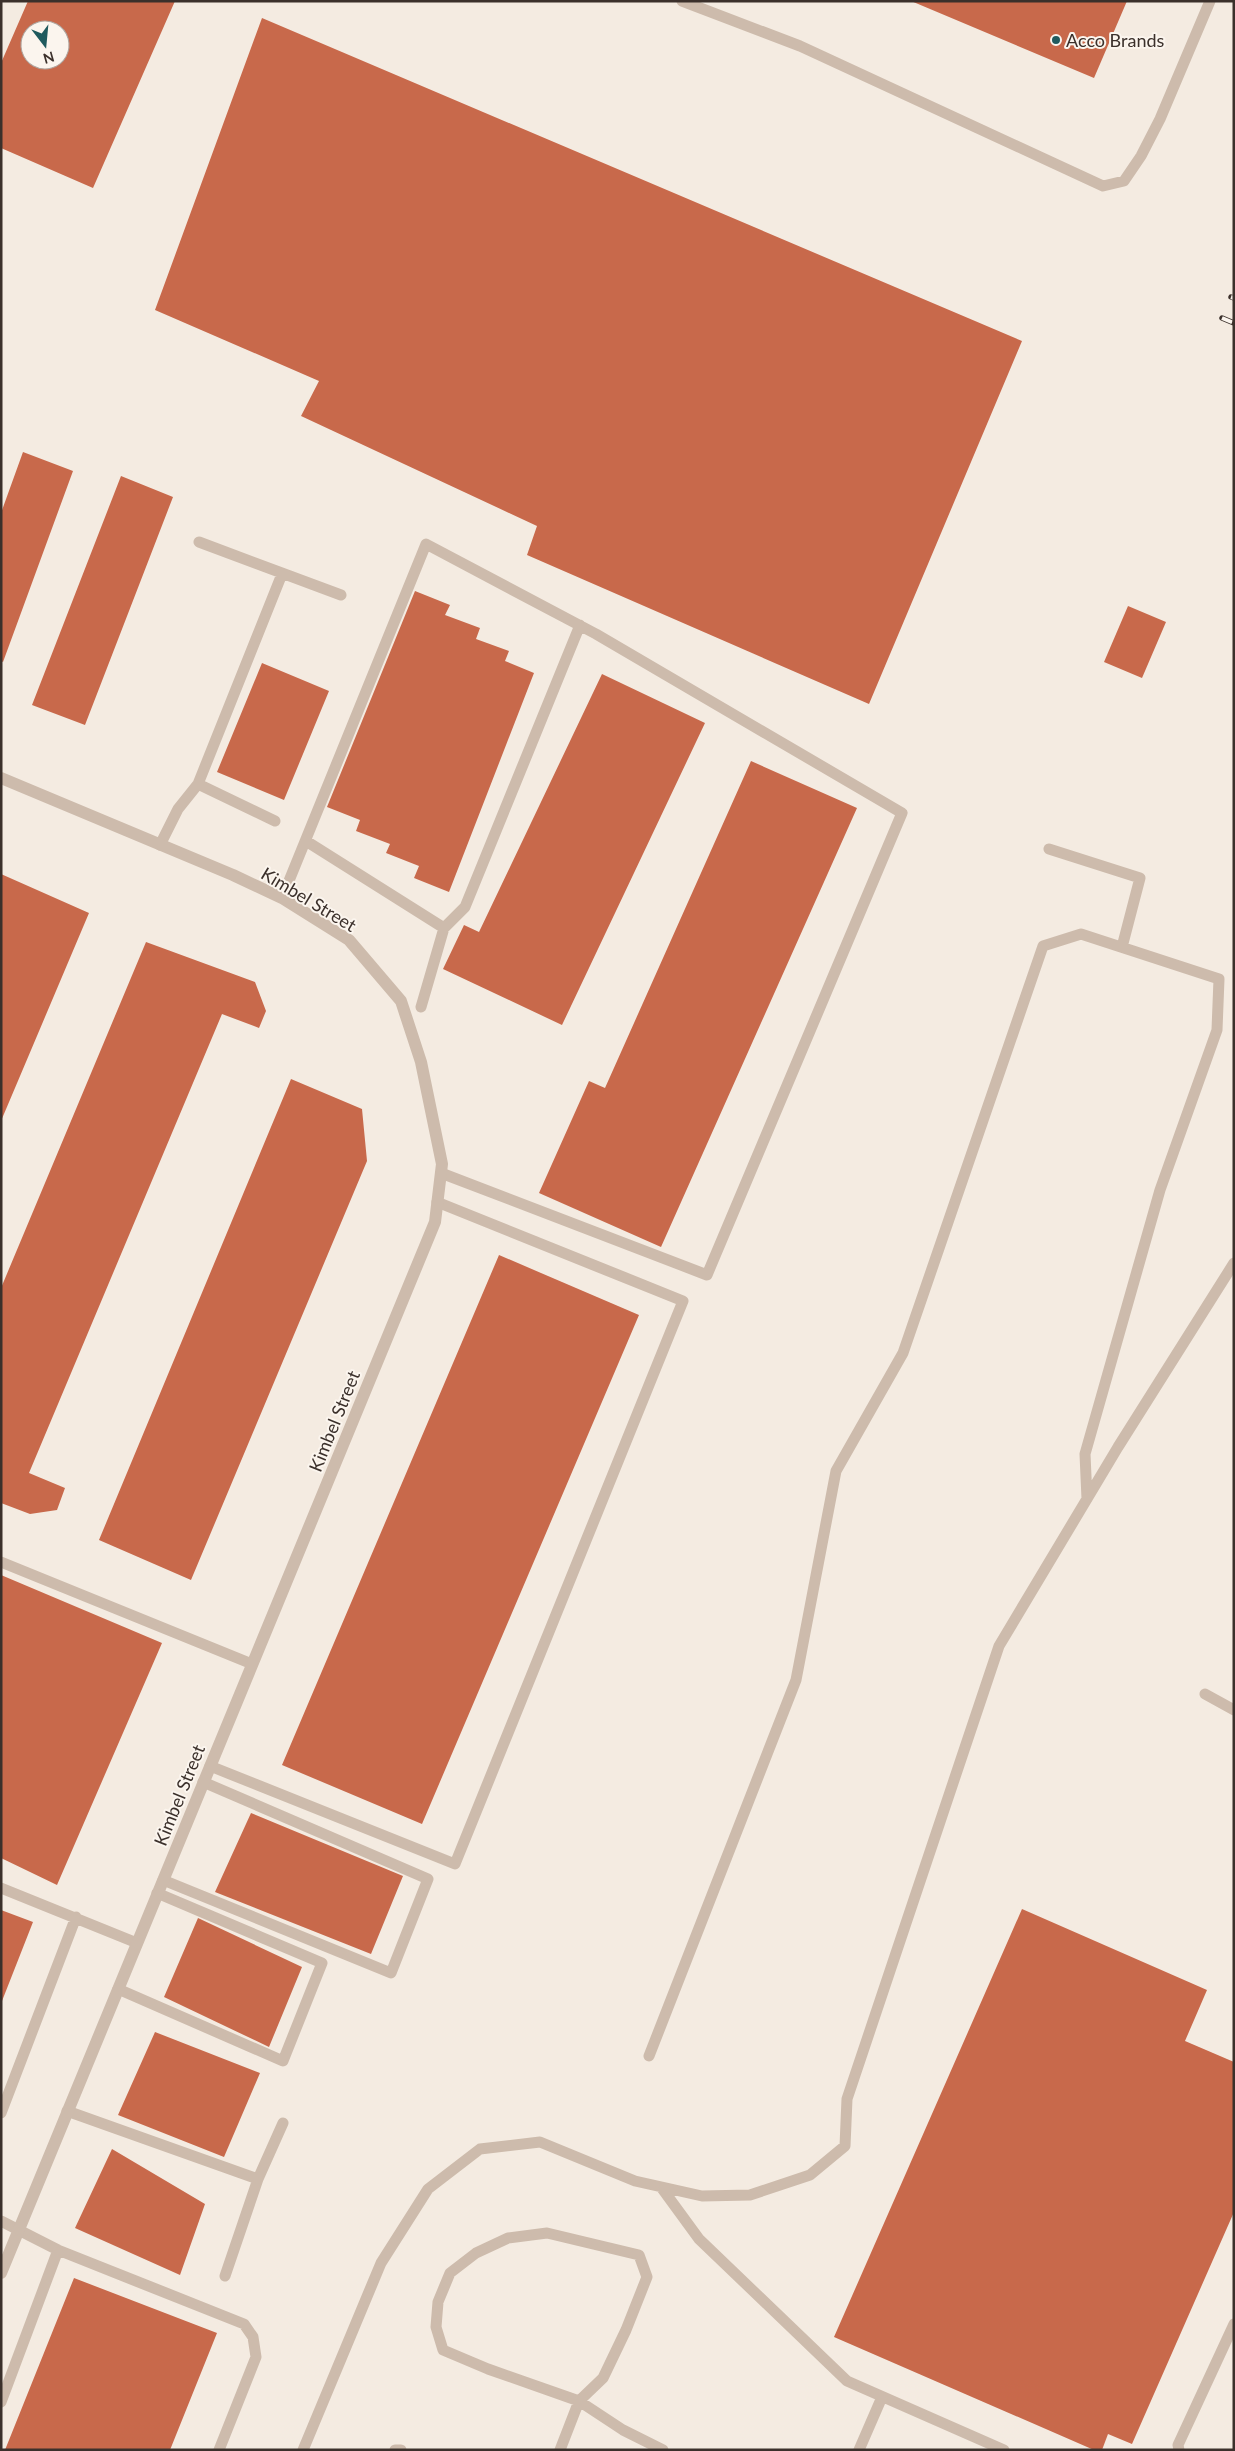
<svg xmlns="http://www.w3.org/2000/svg" width="1235" height="2451" viewBox="0 0 1235 2451" font-family="Lato,sans-serif">
  <rect width="100%" height="100%" fill="#f4ebe1"/>
  <path fill="#c8694b" fill-rule="evenodd" d="M 28,1 L 175,1 L 93,188 L 1,148 L 1,63 ZM 30,30 L 60,30 L 60,60 L 30,60 Z
    M 911,1 L 1127,1 L 1094,78 Z
    M 262,18 L 1022,341 L 869,704 L 527,555 L 537,526 L 301,416 L 319,381 L 155,310 Z
    M 23,452 L 73,471 L 3,662 L 1,661 L 1,513 Z
    M 121,476 L 173,497 L 85,725 L 32,705 Z
    M 415,591 L 450,605 L 445,615 L 480,628 L 476,639 L 509,651 L 505,661 L 534,673 L 449,892 L 414,878 L 419,866 L 386,853 L 390,844 L 356,831 L 360,820 L 327,807 Z
    M 1128,606 L 1166,622 L 1142,678 L 1104,662 Z
    M 262,663 L 329,691 L 284,800 L 217,772 Z
    M 602,674 L 705,723 L 562,1025 L 443,969 L 464,925 L 479,932 Z
    M 751,761 L 857,808 L 661,1247 L 539,1193 L 589,1081 L 605,1088 Z
    M 1,874 L 89,913 L 1,1121 Z
    M 146,942 L 255,982 L 266,1011 L 259,1028 L 222,1014 L 29,1473 L 65,1488 L 57,1510 L 30,1514 L 1,1503 L 1,1288 Z
    M 291,1079 L 362,1109 L 367,1161 L 191,1580 L 99,1540 Z
    M 499,1255 L 639,1315 L 422,1824 L 282,1765 Z
    M 1,1575 L 162,1643 L 57,1885 L 1,1858 Z
    M 251,1813 L 403,1876 L 371,1954 L 215,1892 Z
    M 1022,1909 L 1207,1990 L 1185,2041 L 1234,2062 L 1234,2212 L 1132,2444 L 1108,2434 L 1102,2450 L 1094,2450 L 834,2337 Z
    M 1,1910 L 33,1922 L 2,2001 L 1,2000 Z
    M 198,1918 L 302,1967 L 269,2047 L 164,1997 Z
    M 155,2032 L 260,2073 L 224,2157 L 118,2115 Z
    M 112,2149 L 205,2204 L 180,2275 L 75,2228 Z
    M 74,2278 L 217,2333 L 170,2450 L 5,2450 Z"/>
  <g fill="none" stroke-linecap="round" stroke-linejoin="round">
    <path stroke="#cdbbac" stroke-width="11" d="M 682,1 L 800,46 L 1103,186 L 1124,181 L 1141,156 L 1160,119 L 1210,1
      M 199,542 L 341,595
      M 198,784 L 275,821
      M 306,841 L 444,928 L 465,907 L 580,625
      M 160,845 L 178,809 L 198,784 L 282,574
      M 1049,849 L 1140,878 L 1122,947
      M 282,898 L 426,544 L 596,634 L 902,813 L 707,1275 L 441,1173
      M 421,1007 L 444,928
      M 1,1562 L 252,1664
      M 1205,1694 L 1234,1710
      M 210,1766 L 455,1864 L 683,1301 L 437,1202
      M 163,1880 L 391,1973 L 428,1879 L 203,1782
      M 1,1888 L 137,1943
      M 118,1989 L 283,2061 L 322,1963 L 157,1893
      M 649,2056 L 796,1680 L 836,1471 L 903,1353 L 1043,946 L 1081,934 L 1219,979 L 1217,1030 L 1160,1190 L 1085,1454 L 1087,1499
      M 67,2111 L 258,2179 L 225,2276
      M 1,2113 L 76,1917
      M 258,2179 L 283,2123
      M 661,2187 L 699,2239 L 847,2381 L 1004,2450
      M 1,2221 L 58,2250 L 244,2324 L 253,2337 L 256,2357 L 219,2450
      M 1,2402 L 58,2250
      M 303,2450 L 381,2263 L 428,2189 L 480,2149 L 540,2142 L 635,2181 L 702,2196 L 750,2195 L 810,2175 L 845,2146 L 847,2099 L 999,1646 L 1118,1447 L 1234,1263
      M 395,2450 L 401,2450
      M 560,2450 L 579,2401 L 603,2378 L 626,2330 L 647,2277 L 639,2255 L 547,2233 L 508,2238 L 476,2253 L 450,2273 L 438,2302 L 436,2327 L 443,2350 L 488,2369 L 579,2401 L 623,2430 L 663,2450
      M 859,2450 L 882,2397
      M 1179,2450 L 1178,2445 L 1234,2324"/>
    <path stroke="#cdbbac" stroke-width="12" d="M 1,778 L 233,875 L 282,898 L 349,940 L 401,1001 L 421,1062 L 442,1164 L 435,1222 L 1,2273"/>
    <defs>
      <path id="rail" d="M 1231,297 L 1234,298
        M 1222,318 L 1234,323"/>
    </defs>
    <use href="#rail" stroke="#3b302b" stroke-width="5.5"/>
    <use href="#rail" stroke="#fbf5ee" stroke-width="4" stroke-dasharray="11" stroke-linecap="butt"/>
  </g>
  <circle fill="#1f5a5e" stroke="#fbf5ee" stroke-width="2" cx="1056" cy="40" r="5"/>
  <g text-anchor="middle" dominant-baseline="central" stroke-width="4" stroke-linejoin="round" paint-order="stroke">
    <g font-size="18" fill="#3b302b" stroke="#fbf5ee" text-anchor="start">
      <text x="1066" y="40">Acco Brands</text>
    </g>
    <g font-size="18" fill="#3b302b" stroke="#fbf5ee">
      <text transform="translate(309 899) rotate(31)">Kimbel Street</text>
      <text transform="translate(334 1421) rotate(-68)">Kimbel Street</text>
      <text transform="translate(179 1795) rotate(-68)">Kimbel Street</text>
    </g>
  </g>
  <rect width="1235" height="2451" fill="none" stroke="#3b302b" stroke-width="5"/>
  <g transform="translate(45 45) rotate(164)"><circle r="24" fill="#fbf5ee" stroke="#aea6a0"/>
  <path d="M0-4L9 19L0 12L-9 19Z" fill="#1f5a5e"/>
  <text y="-8" font-size="14" font-weight="bold" text-anchor="middle" fill="#3b302b">N</text>
  </g>
</svg>
